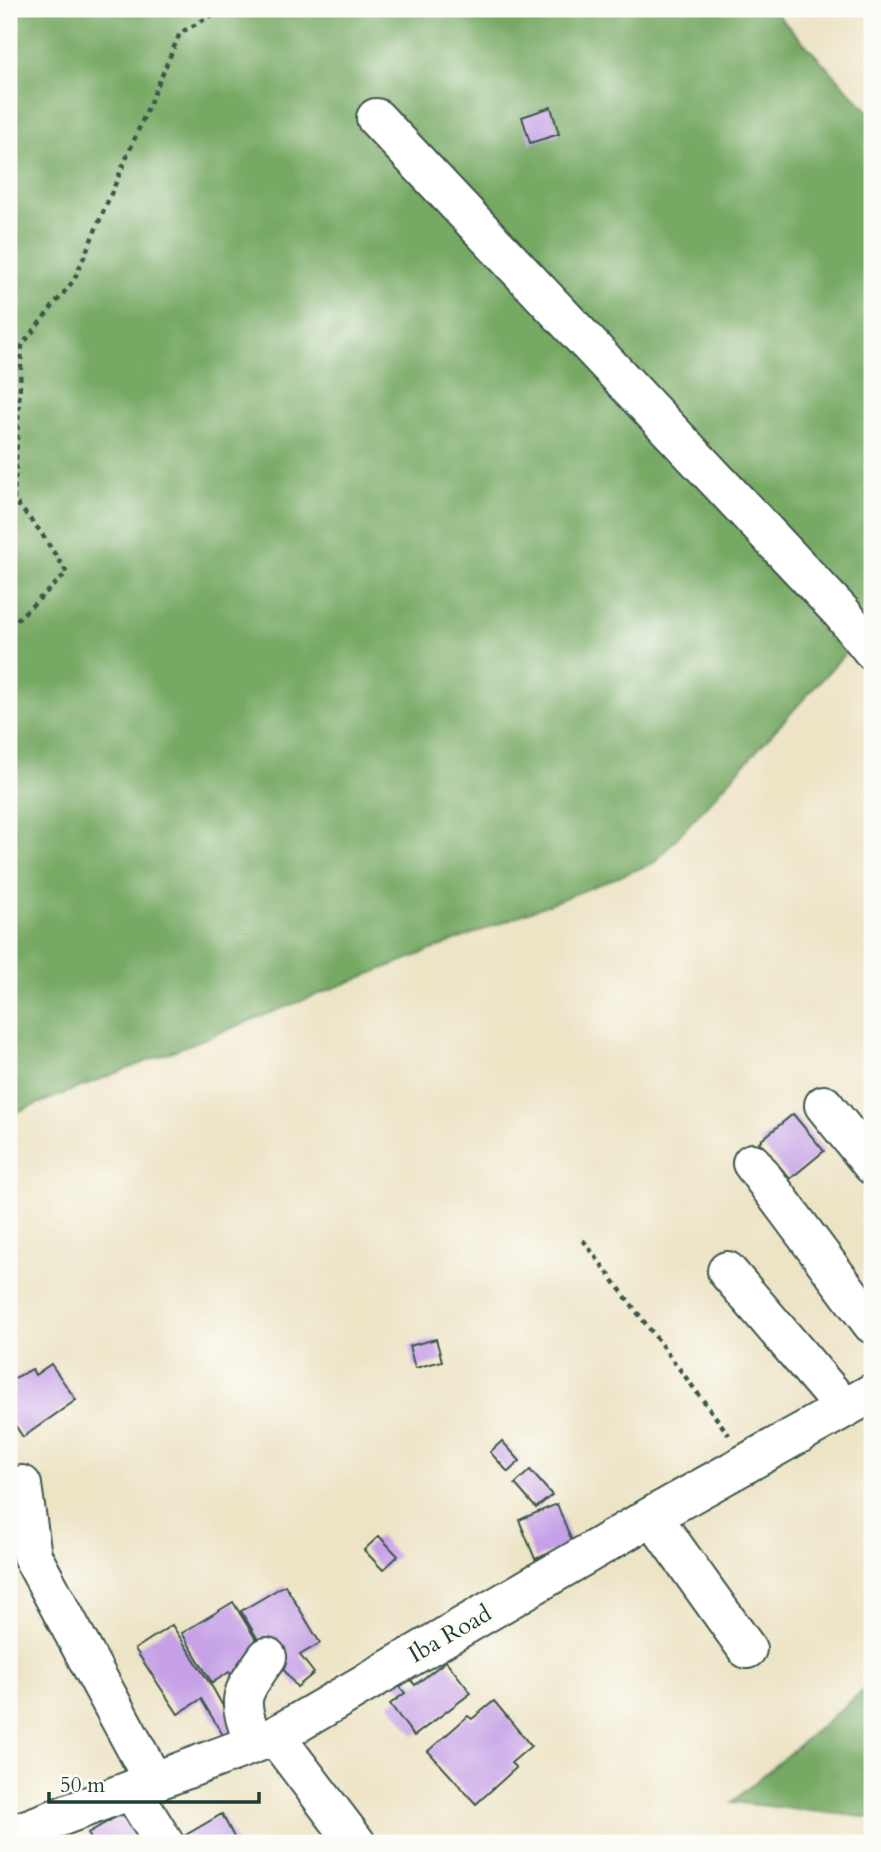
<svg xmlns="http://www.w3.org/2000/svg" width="881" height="1852" viewBox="0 0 881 1852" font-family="Cardo,serif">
  <rect width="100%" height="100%" fill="#fdfcf7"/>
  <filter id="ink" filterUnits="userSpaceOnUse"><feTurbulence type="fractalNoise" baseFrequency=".0143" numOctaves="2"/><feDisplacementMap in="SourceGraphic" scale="14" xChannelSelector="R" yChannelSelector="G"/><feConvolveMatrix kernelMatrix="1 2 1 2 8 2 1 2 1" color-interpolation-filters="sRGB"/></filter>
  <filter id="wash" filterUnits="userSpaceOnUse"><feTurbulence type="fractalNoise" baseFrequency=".00686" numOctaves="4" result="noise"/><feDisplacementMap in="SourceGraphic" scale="28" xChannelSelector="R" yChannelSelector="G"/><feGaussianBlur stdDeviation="1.57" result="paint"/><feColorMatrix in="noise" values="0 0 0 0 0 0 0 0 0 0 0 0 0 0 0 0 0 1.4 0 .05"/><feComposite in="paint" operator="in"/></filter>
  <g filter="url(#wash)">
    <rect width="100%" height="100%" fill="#ede4c6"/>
    <path fill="#76a964" stroke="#4a734c" stroke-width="2" d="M 9,9 L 772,9 L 872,115 L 872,624 L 654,863 L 9,1115 Z
      M 872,1683 L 872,1818 L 732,1802 Z"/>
    <g id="blocks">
      <path fill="#c6a1e7" d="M 551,107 L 559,134 L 530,143 L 522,117 Z
        M 793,1114 L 824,1151 L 790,1179 L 759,1142 Z
        M 436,1339 L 442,1361 L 415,1368 L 409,1346 Z
        M 51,1364 L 76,1400 L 23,1437 L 9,1416 L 9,1393 L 12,1390 L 9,1381 L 32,1369 L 35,1375 Z
        M 502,1441 L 520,1461 L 508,1472 L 490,1452 Z
        M 530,1470 L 552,1495 L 536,1508 L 515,1484 Z
        M 557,1504 L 573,1544 L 535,1559 L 519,1520 Z
        M 379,1536 L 398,1556 L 383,1570 L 364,1550 Z
        M 285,1585 L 320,1643 L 300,1655 L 314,1673 L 297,1687 L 281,1666 L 276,1670 L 241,1611 Z
        M 233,1602 L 263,1651 L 238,1683 L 229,1672 L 212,1683 L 182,1633 Z
        M 172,1625 L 214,1690 L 235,1728 L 223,1735 L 201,1699 L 178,1714 L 135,1649 Z
        M 446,1661 L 471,1693 L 414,1736 L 390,1704 L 405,1693 L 395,1681 L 405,1673 L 415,1685 Z
        M 494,1701 L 531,1746 L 511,1763 L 516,1768 L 476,1804 L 428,1751 L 468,1716 L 472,1719 Z
        M 130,1809 L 148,1843 L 93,1843 L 88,1833 Z
        M 222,1814 L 237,1843 L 181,1843 L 179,1839 Z"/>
    </g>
  </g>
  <g filter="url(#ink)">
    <use href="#blocks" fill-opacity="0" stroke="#3e564a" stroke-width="2"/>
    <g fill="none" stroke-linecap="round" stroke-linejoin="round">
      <defs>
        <path id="minor" d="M 376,118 L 841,612 L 872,650
          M 824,1105 L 872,1165
          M 752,1163 L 872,1324
          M 727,1271 L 844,1408
          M 22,1485 L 32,1556 L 154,1782
          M 652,1516 L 747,1649
          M 275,1736 L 356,1843
          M 254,1744 C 237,1697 238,1698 267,1657
          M 132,1791 L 164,1843
          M 9,1836 L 275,1736 L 652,1516 L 872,1393"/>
      </defs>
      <use href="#minor" stroke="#3e564a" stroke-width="42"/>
      <path stroke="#3e564a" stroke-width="4.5" stroke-dasharray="5 5" stroke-linecap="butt" d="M 9,627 L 67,573 L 40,531 L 14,500 L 22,345 L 74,280 L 180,33 L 223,9
        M 583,1240 L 729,1435"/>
      <use href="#minor" stroke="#fff" stroke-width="38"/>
    </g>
  </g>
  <g text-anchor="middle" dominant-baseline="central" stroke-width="6" stroke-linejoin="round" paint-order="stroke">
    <g font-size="24" fill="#1f3d34" stroke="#fdfcf7">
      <text transform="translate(450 1634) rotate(-30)">Iba Road</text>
    </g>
  </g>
  <rect width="881" height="1852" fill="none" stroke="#fdfcf7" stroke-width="35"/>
  <path d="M49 1792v10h210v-10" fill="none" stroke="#1f3d34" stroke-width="3.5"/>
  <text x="60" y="1792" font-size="21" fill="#1f3d34" stroke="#fdfcf7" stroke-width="5" paint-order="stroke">50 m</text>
</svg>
